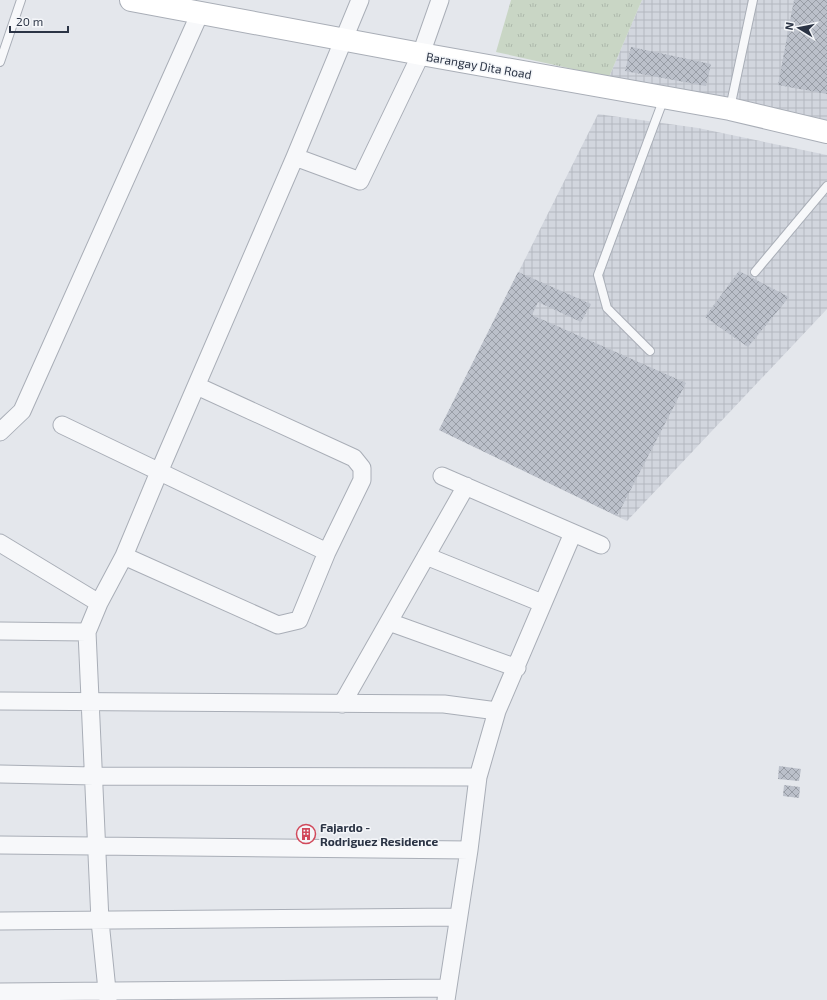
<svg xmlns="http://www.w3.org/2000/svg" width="827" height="1000" viewBox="0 0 827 1000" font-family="'Exo 2',sans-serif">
  <defs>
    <pattern id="industrial-grid" width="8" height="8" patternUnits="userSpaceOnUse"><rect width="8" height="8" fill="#d2d6de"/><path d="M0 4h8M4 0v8" fill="none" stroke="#b4b8c0"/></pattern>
    <pattern id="grass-tufts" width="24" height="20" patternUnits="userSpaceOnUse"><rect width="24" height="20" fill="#c9d6c5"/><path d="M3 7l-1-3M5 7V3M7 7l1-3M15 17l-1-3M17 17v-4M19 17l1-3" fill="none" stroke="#adb8ab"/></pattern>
    <pattern id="building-cross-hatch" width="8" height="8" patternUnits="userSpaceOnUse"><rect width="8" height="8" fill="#bbc0ca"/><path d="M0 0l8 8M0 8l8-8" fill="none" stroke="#989da6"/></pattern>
  </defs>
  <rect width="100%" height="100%" fill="#e4e7ec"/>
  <path fill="url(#industrial-grid)" d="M 642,0 L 827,0 L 827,120 L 609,77 Z
    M 598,114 L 698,128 L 827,155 L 827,309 L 627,521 L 439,430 Z"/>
  <path fill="url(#grass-tufts)" d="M 511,0 L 642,0 L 609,77 L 496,52 Z"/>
  <path fill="url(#building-cross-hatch)" d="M 794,0 L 827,0 L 827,94 L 778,85 Z
    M 631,47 L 711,64 L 706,86 L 625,71 Z
    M 739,271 L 789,297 L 748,347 L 705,317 Z
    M 518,272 L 591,304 L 581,322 L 538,302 L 532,315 L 686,383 L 617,516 L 439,430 Z
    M 779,766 L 801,769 L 799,781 L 778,779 Z
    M 784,785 L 800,787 L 799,798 L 783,796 Z
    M 300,827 L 313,827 L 312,842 L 300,841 Z"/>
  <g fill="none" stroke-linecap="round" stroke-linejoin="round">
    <defs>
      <path id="lane" d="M 0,62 L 21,0
        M 730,108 L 753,0
        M 755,272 L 827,186
        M 650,351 L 607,308 L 598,275 L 664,98"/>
      <path id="street" d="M 295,157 L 360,181 L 421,54 L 440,0
        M 62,425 L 327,552
        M 0,432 L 22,411 L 200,13
        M 442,476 L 601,545
        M 0,543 L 99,603
        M 124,556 L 278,625 L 299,620 L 327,552 L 362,480 L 362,468 L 354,458 L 197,386
        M 426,556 L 542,603
        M 389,622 L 517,668
        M 0,631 L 87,632
        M 0,701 L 444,704 L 497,711
        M 342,704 L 466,486
        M 0,774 L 94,776 L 478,777
        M 0,845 L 469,850
        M 0,921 L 458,917
        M 0,992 L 447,988
        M 108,1000 L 100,921 L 87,632 L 99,603 L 124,556 L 159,472 L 295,157 L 360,0
        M 446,1000 L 469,850 L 478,777 L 497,711 L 573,533"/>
      <path id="secondary" d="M 131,0 L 421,54 L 730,109 L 827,132"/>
    </defs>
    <use href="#lane" stroke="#a9aeb7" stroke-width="10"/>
    <use href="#street" stroke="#a9aeb7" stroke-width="19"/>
    <use href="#secondary" stroke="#a9aeb7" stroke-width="24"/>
    <use href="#lane" stroke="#f7f8fa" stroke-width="8"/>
    <use href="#street" stroke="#f7f8fa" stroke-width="17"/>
    <use href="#secondary" stroke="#fff" stroke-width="22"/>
  </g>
  <defs>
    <symbol id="building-ring" viewBox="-11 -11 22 22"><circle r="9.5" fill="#f4f6f9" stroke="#d1495b" stroke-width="1.5"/><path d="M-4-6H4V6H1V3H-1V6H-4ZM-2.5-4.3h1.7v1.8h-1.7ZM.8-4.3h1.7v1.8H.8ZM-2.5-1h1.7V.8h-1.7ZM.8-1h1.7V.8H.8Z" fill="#d1495b"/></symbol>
  </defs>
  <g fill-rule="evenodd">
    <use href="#building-ring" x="295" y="823" width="22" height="22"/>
  </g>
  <g text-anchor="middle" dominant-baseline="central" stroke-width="3" stroke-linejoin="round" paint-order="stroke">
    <g font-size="12" fill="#2b3445" stroke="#f4f6f9">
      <text transform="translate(479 65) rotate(10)">Barangay Dita Road</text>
    </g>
    <g font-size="12" font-weight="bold" fill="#2b3445" stroke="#f4f6f9" text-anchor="start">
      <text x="320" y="827">Fajardo -<tspan x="320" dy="14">Rodriguez Residence</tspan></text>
    </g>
  </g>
  <g transform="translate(799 28) rotate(280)" stroke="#f4f6f9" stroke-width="3" paint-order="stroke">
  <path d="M0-3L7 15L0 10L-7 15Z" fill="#2b3445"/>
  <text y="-6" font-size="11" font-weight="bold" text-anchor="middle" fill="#2b3445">N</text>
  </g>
  <path d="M10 26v6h58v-6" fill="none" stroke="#2b3445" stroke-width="2"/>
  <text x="16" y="26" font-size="12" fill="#2b3445" stroke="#f4f6f9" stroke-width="3" paint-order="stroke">20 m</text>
</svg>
